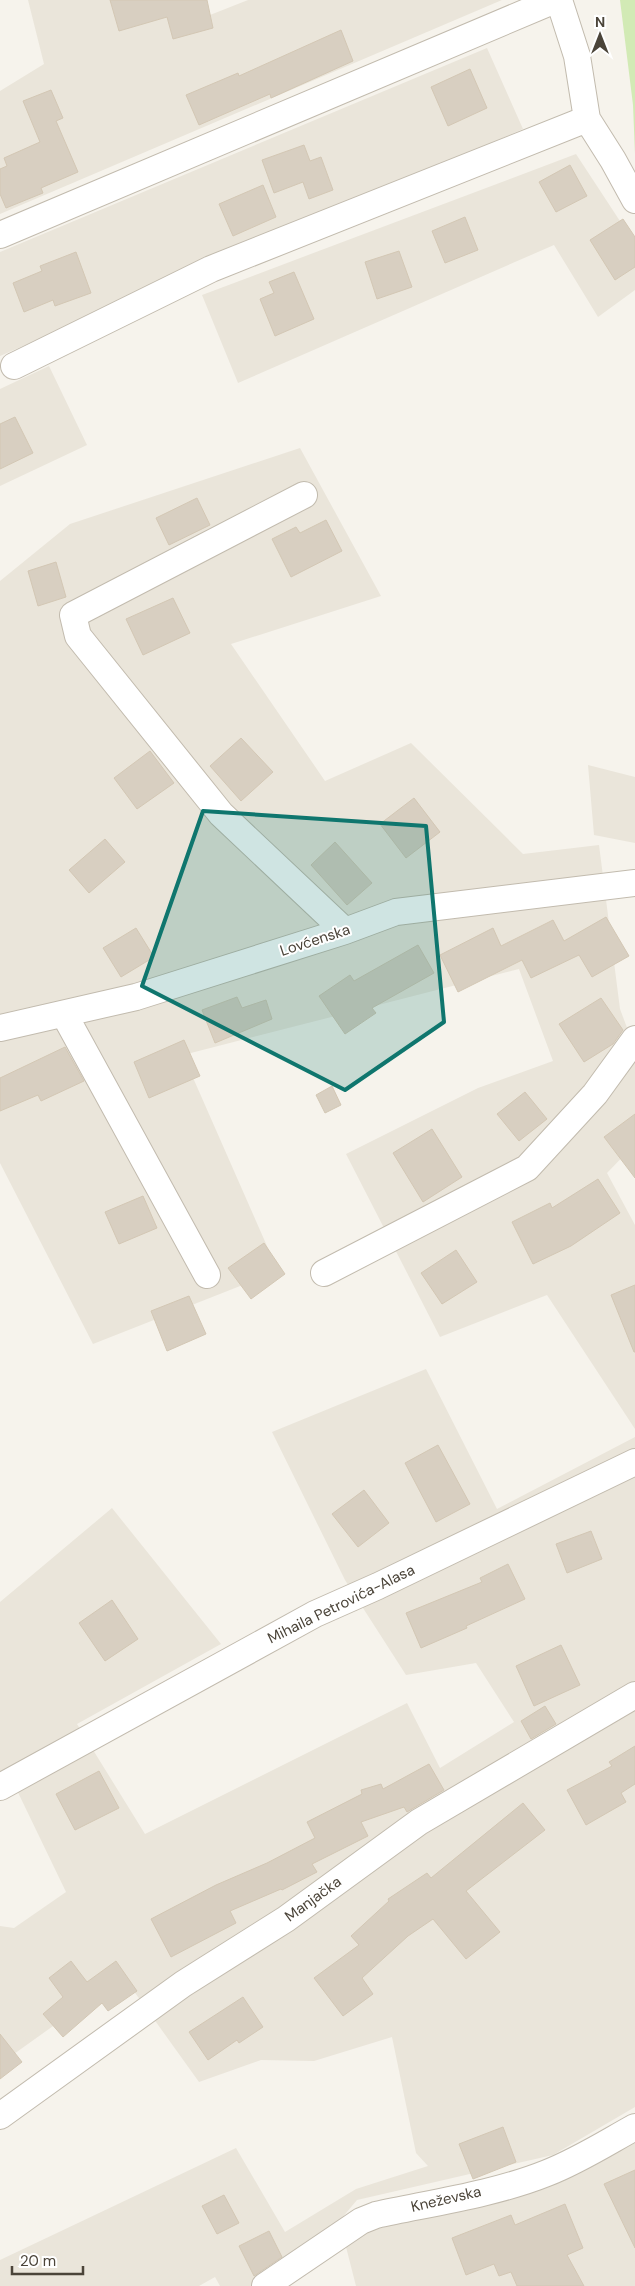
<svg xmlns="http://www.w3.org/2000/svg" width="635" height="2286" viewBox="0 0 635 2286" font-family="'DM Sans',sans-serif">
  <rect width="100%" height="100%" fill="#f6f3ec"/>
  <path fill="#eae5da" d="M 28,0 L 204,0 L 210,15 L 248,0 L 502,0 L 0,214 L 0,91 L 44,64 Z
    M 487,48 L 523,129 L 0,356 L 0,252 Z
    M 576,154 L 635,244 L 635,290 L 598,317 L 554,245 L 238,383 L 202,295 Z
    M 49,366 L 87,445 L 0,486 L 0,389 Z
    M 300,448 L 381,596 L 231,644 L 325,781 L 411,743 L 523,854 L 599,845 L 620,1009 L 635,1049 L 635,1144 L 607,1173 L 635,1225 L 635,1429 L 547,1295 L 440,1337 L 346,1154 L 478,1088 L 553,1061 L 519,969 L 183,1055 L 278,1271 L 93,1344 L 0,1163 L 0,581 L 70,524 Z
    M 588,765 L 635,777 L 635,843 L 594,835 Z
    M 426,1369 L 497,1509 L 635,1437 L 635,2107 L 553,2155 L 357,2200 L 288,2282 L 289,2286 L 220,2286 L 215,2277 L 199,2286 L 0,2286 L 0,2260 L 236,2148 L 285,2232 L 356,2189 L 428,2166 L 416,2153 L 392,2037 L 314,2061 L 261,2060 L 199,2082 L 123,1976 L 0,2064 L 0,1926 L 14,1928 L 66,1892 L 12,1780 L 0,1785 L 0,1602 L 112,1508 L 221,1644 L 77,1724 L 145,1834 L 407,1703 L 440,1768 L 514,1722 L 476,1663 L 406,1675 L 345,1580 L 272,1432 Z
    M 635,2137 L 635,2286 L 356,2286 L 345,2243 L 382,2224 Z"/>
  <path fill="#d2eab5" d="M 620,0 L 635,0 L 635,154 L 633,105 Z"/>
  <path fill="#d8cfc1" stroke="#d3c7b4" d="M 110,0 L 207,0 L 213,28 L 173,39 L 167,17 L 119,31 Z
    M 341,30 L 353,61 L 271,98 L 270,94 L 199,125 L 186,95 L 238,73 L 239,76 Z
    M 470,69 L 487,108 L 448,126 L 431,87 Z
    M 51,90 L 63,118 L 56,121 L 78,172 L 41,188 L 43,193 L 6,208 L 0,194 L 0,169 L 7,166 L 4,158 L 40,142 L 23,101 Z
    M 304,145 L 310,161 L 321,157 L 333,190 L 309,199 L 303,182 L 274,193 L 262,160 Z
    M 570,165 L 587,196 L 556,212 L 539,182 Z
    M 263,185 L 276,217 L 233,236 L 219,204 Z
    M 465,217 L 478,250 L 445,263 L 432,231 Z
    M 623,219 L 635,237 L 635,267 L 615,280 L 590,240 Z
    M 399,251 L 412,287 L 377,299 L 365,262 Z
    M 76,252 L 91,293 L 55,306 L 53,300 L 24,312 L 13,283 L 42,271 L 40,266 Z
    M 294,272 L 314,319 L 275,336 L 260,299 L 274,293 L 269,282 Z
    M 15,417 L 33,453 L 0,469 L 0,424 Z
    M 197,498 L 210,525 L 169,545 L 156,518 Z
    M 326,520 L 342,551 L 291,577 L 272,539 L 296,527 L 300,533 Z
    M 56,562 L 66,597 L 38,606 L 28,571 Z
    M 173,598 L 190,633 L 143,655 L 126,619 Z
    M 241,738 L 273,772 L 241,801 L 210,766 Z
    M 150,751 L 174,783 L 137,809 L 114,778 Z
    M 414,798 L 440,832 L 406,858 L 380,824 Z
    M 105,839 L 125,862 L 89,893 L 69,870 Z
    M 335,842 L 372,883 L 347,905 L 311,865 Z
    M 606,917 L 629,956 L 592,977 L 579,955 L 531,978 L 522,960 L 458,992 L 440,955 L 493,928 L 501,946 L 553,920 L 564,941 Z
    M 136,928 L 154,957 L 121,977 L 103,948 Z
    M 418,945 L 434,973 L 372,1008 L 376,1013 L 345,1034 L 319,996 L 350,975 L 354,981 Z
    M 237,997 L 242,1008 L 266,1000 L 272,1019 L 215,1043 L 202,1010 Z
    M 601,998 L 623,1030 L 613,1044 L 584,1062 L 559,1024 Z
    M 184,1040 L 200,1076 L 149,1098 L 134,1062 Z
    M 65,1047 L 84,1081 L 41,1101 L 38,1095 L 0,1111 L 0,1078 Z
    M 332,1086 L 341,1105 L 325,1113 L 316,1095 Z
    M 525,1092 L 547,1119 L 519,1141 L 497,1114 Z
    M 635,1114 L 635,1178 L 604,1137 Z
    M 432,1129 L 462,1177 L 423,1202 L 393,1153 Z
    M 598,1179 L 620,1213 L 571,1246 L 533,1264 L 512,1222 L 550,1203 L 552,1208 Z
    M 143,1196 L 157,1228 L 119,1244 L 105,1212 Z
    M 264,1243 L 285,1274 L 251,1299 L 228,1268 Z
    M 456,1250 L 477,1282 L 442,1304 L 421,1273 Z
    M 635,1285 L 635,1352 L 634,1352 L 611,1295 Z
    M 189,1296 L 206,1334 L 167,1351 L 151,1311 Z
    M 438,1445 L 470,1504 L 436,1522 L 405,1463 Z
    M 364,1490 L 389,1523 L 358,1547 L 332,1514 Z
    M 591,1531 L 602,1559 L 567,1573 L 556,1544 Z
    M 508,1564 L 525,1599 L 466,1626 L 467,1628 L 421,1648 L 406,1613 L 482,1582 L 480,1578 Z
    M 112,1600 L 138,1639 L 105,1661 L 79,1623 Z
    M 561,1645 L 580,1685 L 534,1706 L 516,1666 Z
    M 545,1706 L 556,1724 L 531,1739 L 521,1721 Z
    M 635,1746 L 635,1784 L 621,1793 L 626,1802 L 586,1825 L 567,1790 L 612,1766 L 609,1762 Z
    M 429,1764 L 444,1790 L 407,1812 L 404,1807 L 361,1822 L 368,1836 L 312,1864 L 317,1872 L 282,1890 L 281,1889 L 230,1911 L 236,1923 L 171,1957 L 151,1919 L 216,1885 L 267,1863 L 315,1838 L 307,1822 L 362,1794 L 361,1790 L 381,1784 L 383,1789 Z
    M 99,1771 L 119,1808 L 75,1830 L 56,1794 Z
    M 523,1803 L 545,1830 L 466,1891 L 500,1932 L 466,1959 L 433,1919 L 408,1936 L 362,1978 L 373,1994 L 343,2016 L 314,1978 L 359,1945 L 351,1936 L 389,1901 L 388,1899 L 427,1873 L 431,1878 Z
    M 71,1961 L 87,1982 L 116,1961 L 137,1991 L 108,2011 L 102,2003 L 63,2037 L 43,2014 L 63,1997 L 49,1978 Z
    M 243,1997 L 263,2027 L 239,2043 L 237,2040 L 208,2060 L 189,2032 Z
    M 0,2034 L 22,2062 L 0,2079 Z
    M 503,2127 L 516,2162 L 473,2179 L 459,2144 Z
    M 635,2170 L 635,2248 L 604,2184 Z
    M 224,2195 L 239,2223 L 217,2234 L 202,2206 Z
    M 565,2204 L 583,2248 L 567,2255 L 584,2286 L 517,2286 L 511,2272 L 499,2276 L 494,2264 L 466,2275 L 452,2238 L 511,2215 L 515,2225 Z
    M 269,2231 L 282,2257 L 254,2276 L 239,2246 Z"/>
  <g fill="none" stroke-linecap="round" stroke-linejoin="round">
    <defs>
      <path id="minor" d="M 559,0 L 577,56 L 587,119 L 613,160 L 635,200
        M 0,235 L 555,0
        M 14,366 L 211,269 L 587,119
        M 304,495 L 73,615 L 78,636 L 221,814 L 345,931
        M 64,1014 L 207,1275
        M 0,1028 L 136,997 L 345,931 L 396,912 L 635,883
        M 324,1273 L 527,1168 L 595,1094 L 635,1039
        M 0,1787 L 315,1614 L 378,1586 L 635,1462
        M 0,2116 L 183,1984 L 286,1919 L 419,1822 L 635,1695
        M 265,2286 L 361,2221 L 376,2215 C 431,2203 495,2194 547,2173 C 578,2161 606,2143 635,2127"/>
    </defs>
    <use href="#minor" stroke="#c2bbae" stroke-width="28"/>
    <use href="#minor" stroke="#fff" stroke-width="26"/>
  </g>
  <path fill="#0f766e" fill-opacity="0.2" stroke="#0f766e" stroke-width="4" stroke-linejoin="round" d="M 203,811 L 426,826 L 444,1022 L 345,1090 L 142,986 Z"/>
  <g text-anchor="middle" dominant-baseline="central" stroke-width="4" stroke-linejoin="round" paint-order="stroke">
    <g font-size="15" fill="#4b4439" stroke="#fff">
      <text transform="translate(315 940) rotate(-18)">Lovćenska</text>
      <text transform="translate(341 1604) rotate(-26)">Mihaila Petrovića-Alasa</text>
      <text transform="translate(313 1899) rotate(-36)">Manjačka</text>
      <text transform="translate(446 2199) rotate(-13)">Kneževska</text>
    </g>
  </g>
  <g transform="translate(600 35)" stroke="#ffffff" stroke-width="4" paint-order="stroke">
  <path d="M0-4L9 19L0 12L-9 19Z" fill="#4b4439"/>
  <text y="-8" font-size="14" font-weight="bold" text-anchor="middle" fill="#4b4439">N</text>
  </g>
  <path d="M12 2266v8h71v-8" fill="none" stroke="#4b4439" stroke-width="2.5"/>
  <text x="20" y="2266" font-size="15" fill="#4b4439" stroke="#ffffff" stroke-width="4" paint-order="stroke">20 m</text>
</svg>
